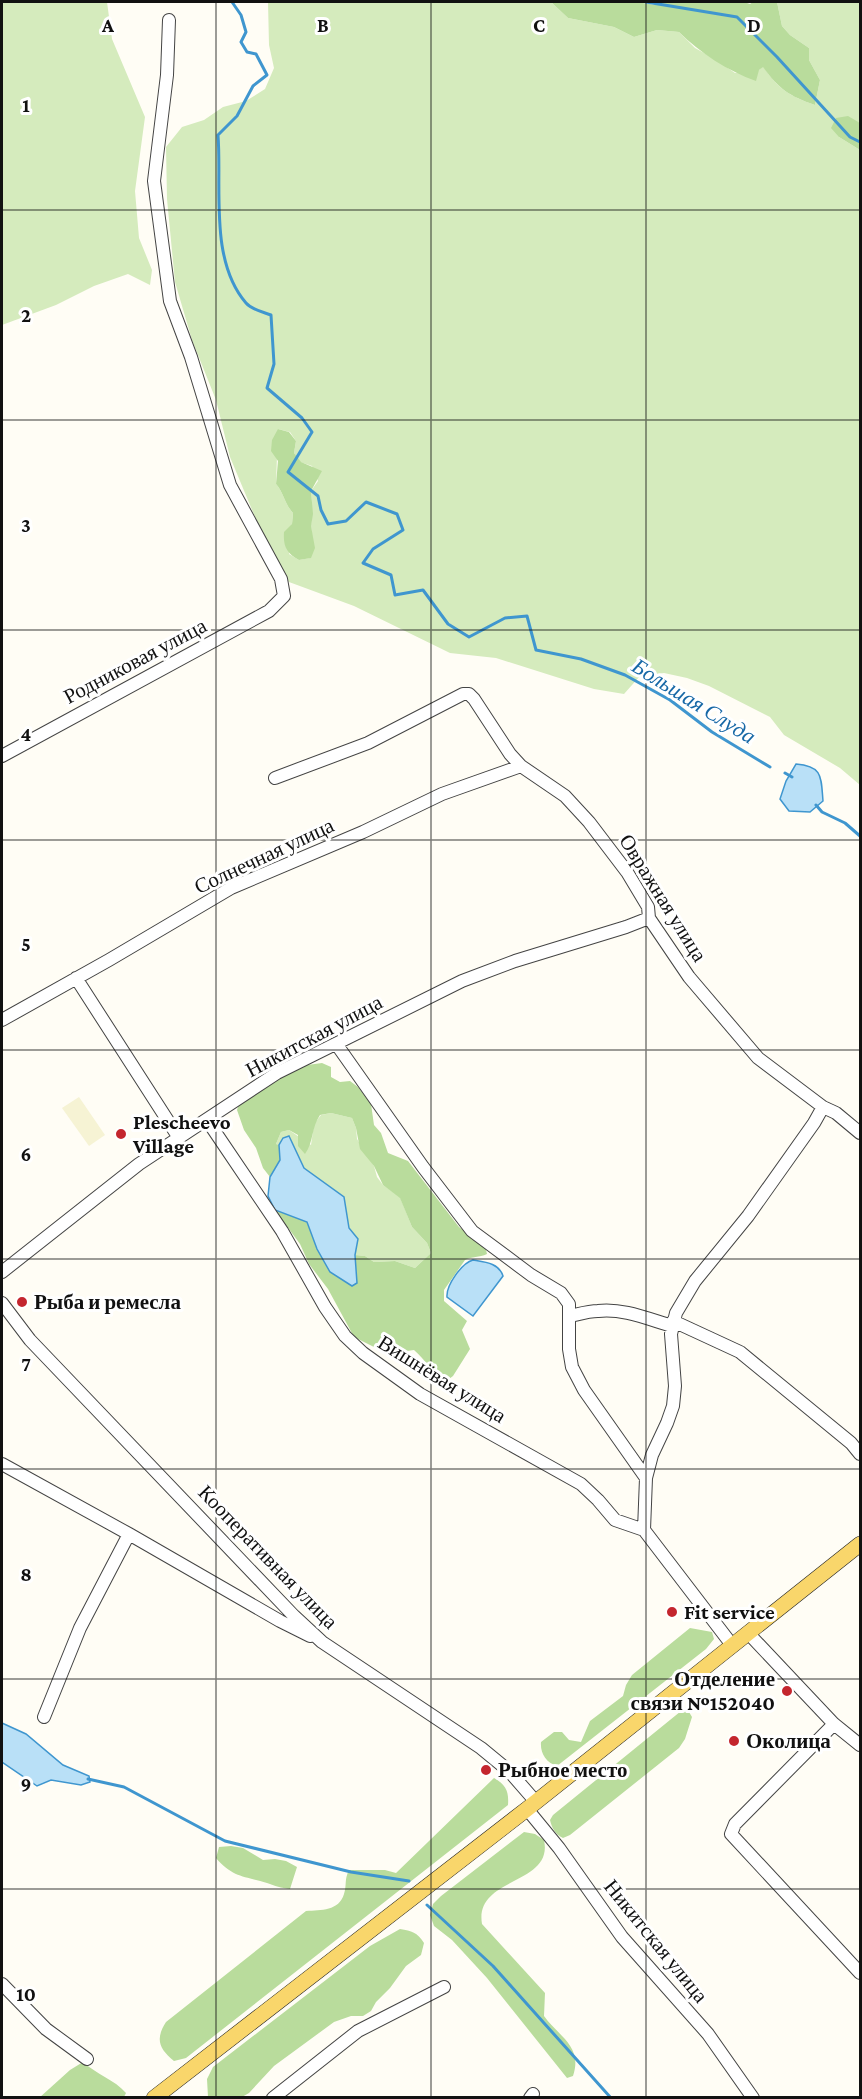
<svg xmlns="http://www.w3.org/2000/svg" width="862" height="2099" viewBox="0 0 862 2099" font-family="'Crimson Pro',serif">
  <rect width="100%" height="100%" fill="#fffdf5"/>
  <path fill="#f6f3d4" d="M 79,1097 L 105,1135 L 89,1146 L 62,1108 Z"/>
  <path fill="#d5ebbd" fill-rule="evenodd" d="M 2,2 L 107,2 L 112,39 L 145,117 L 135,191 L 139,238 L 152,270 L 150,285 L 128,274 L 94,286 L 56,305 L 2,325 Z
    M 268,2 L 551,2 L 568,18 L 614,27 L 634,37 L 657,30 L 679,32 L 695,48 L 715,59 L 735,73 L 759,70 L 763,66 C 778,89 789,96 815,105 L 820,80 L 809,60 L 809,48 L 790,35 L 782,26 L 777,2 L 860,2 L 860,123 L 858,122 L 839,137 L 860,150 L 860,785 L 840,768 L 784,735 L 770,717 L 709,686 L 687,678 L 664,673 L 640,676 L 624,694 L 594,689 L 496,658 L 450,653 L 354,606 L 289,582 L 279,567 L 255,517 L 230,457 L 216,400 L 192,340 L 175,282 L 167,199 L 166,147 L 182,127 L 204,120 L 223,107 L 246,101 L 265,89 L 274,68 L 269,45 ZM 278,429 L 290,432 L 296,441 L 294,453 L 300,462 L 312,466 L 318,481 L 311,491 C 312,502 312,513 311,525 C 311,538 316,543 310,558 L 299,560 L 289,554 L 293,513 C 284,503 284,493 276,484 Z
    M 331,1113 L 352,1118 L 356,1128 L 357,1139 L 374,1166 L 377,1177 L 383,1185 L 400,1197 L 412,1227 L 427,1243 L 431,1253 L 415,1268 L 395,1261 L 374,1262 L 365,1256 L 355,1255 L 358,1239 L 349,1228 L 344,1197 L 304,1168 L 283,1138 L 279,1145 L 276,1144 L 281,1132 L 289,1130 L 311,1145 L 314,1124 L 321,1115 Z"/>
  <path fill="#b9dc9c" d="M 551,2 L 637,2 L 655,5 L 658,2 L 744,2 L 750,4 L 753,2 L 777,2 L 782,26 L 790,35 L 809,48 L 809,60 L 820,80 L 815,105 C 789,96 779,89 763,67 L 759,70 L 756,81 C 728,71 700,53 679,32 L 657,30 L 634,37 L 614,27 L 568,18 Z
    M 848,116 L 860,123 L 860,150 L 839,137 L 831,128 L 836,118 Z
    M 278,429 L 289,432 L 296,441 L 294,453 L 301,462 L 322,471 L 311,491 L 313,514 L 311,526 L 315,548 L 311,558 L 299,560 C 287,553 283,547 284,532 L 292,524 L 293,513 C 284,503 284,493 276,484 L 278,461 L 271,451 L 272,440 Z
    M 322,1063 L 331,1067 L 331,1077 L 340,1082 L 350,1081 L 358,1087 L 371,1104 L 374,1125 L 381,1133 L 388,1153 L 408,1161 L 459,1227 L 485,1246 L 487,1254 C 479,1258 472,1256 465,1260 L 444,1290 L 444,1301 L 467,1321 L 462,1330 L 470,1349 L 453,1376 L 445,1382 C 433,1372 425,1360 414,1350 L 393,1353 L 382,1351 L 354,1337 L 328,1289 L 309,1264 L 300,1244 L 275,1210 L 307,1222 L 317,1249 L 357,1282 L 355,1255 L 365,1256 L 374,1262 L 395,1261 L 415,1268 L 431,1253 L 427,1243 L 412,1227 L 400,1198 L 383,1185 L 374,1166 L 360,1149 L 356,1128 L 352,1118 L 331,1113 L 320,1115 C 311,1128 314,1141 305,1154 L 298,1146 L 298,1135 L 289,1130 L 281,1132 L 276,1144 L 279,1145 L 280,1160 L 270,1177 L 263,1168 L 256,1148 L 244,1130 L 237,1110 L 240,1101 L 300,1066 Z
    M 690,1628 L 712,1632 L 714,1639 L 706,1649 L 557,1766 C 546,1763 540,1753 541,1742 L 554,1732 L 562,1732 L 569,1740 L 581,1742 L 590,1721 L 623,1696 L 626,1685 L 632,1675 Z
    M 686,1707 L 692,1717 L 685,1739 L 679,1748 L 570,1835 L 563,1838 C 555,1834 552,1828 550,1820 L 553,1815 Z
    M 494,1778 C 506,1785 509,1791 508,1805 L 186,2058 L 174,2061 C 159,2049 155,2039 166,2022 L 306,1911 C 321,1910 339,1911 344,1894 C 347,1885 344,1880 349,1870 L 385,1870 L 396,1873 Z
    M 524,1832 L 535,1834 L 544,1840 C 554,1886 474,1876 482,1924 L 545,1993 L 544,2016 C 559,2037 583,2046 573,2076 L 567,2078 L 487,1978 L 452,1940 L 434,1926 L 430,1915 L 433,1904 L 441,1896 Z
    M 231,1846 L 243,1848 L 263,1860 L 275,1859 L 286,1861 L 297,1867 L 290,1889 C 281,1888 275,1886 267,1883 C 245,1876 233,1878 216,1858 L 219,1847 Z
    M 400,1929 C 412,1931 417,1932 424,1943 L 421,1955 L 406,1966 L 390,1988 L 376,2002 L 371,2011 L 363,2016 L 351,2016 L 334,2022 L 274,2066 L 249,2093 L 242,2097 L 208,2097 L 207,2079 L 213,2067 L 370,1946 Z
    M 83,2062 C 96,2074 115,2080 126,2093 L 124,2097 L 39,2098 L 70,2070 Z"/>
  <path fill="#b9e0f7" stroke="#3f96cf" stroke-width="1.5" d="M 796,764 C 823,766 821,777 823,801 L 810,812 L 789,811 L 780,799 L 786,781 Z
    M 289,1136 L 304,1168 L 344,1197 L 349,1228 L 358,1239 L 355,1255 L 357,1283 L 352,1286 L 330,1272 L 317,1249 L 307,1222 L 275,1210 L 268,1196 L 270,1177 L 280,1160 L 279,1145 L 283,1138 Z
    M 473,1260 C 485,1262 499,1263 503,1276 L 473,1316 L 447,1297 C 446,1285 462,1263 473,1260 Z
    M 2,1723 L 26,1734 L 63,1765 L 89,1776 L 90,1782 L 81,1785 L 51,1780 L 37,1786 L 2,1762 Z"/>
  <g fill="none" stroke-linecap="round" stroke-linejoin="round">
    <path stroke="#3f96cf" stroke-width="3" d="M 232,2 L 241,15 L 246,32 L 241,42 L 247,52 L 256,54 L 267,75 L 253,86 L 237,116 L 218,135 C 222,187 209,260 246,303 C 252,310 263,312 271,315 L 274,364 L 267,388 L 302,418 L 312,432 L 288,472 L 318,496 L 321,510 L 328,524 L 346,521 L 366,502 L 397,514 L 403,530 L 373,549 L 363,563 L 391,575 L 395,595 L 423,590 L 448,624 L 469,637 L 505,618 L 527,616 L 536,650 L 581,659 L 625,675 L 670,700 L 712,732 L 770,767
      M 646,2 L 737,17 L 777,57 L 850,137 L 860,142
      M 785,773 L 792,777
      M 816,805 L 822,812 L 845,823 L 860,836
      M 88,1779 L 124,1787 L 225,1841 L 351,1872 L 409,1881
      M 427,1905 L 493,1966 L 611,2098"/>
    <defs>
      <path id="minor" d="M 2,756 L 269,611 L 284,596 L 281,579 L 230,485 L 191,357 L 170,301 L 154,181 L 167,75 L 169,20
        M 275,778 L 368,743 L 463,694 L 469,694 L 474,699 L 510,754 L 521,766 L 565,796 L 589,822 L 627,872 L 648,907 L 649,918 L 689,977 L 758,1058 L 823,1107 L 836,1113 L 860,1133
        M 76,978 L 179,1138
        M 2,1020 L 109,960 L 231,888 L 363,832 L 442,794 L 521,766
        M 337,1045 L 423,1167 L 472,1231 L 531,1275 L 561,1293 L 569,1304 L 569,1349 L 572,1367 L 584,1390 L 646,1478
        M 207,1120 L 282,1231 L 325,1307 L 345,1336 L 363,1353 L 420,1394 L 581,1484 L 598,1500 L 615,1520 L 644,1530
        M 2,1272 L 139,1164 L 277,1073 L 462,981 L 515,961 L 626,927 L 649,918
        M 2,1303 L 30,1340 L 294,1616 L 322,1642 L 481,1748 L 509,1771 L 536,1802
        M 570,1316 C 579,1314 589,1311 598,1311 C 623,1308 648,1319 672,1326
        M 673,1321 L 740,1352 L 851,1443 L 860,1454
        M 2,1464 L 129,1534 L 280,1621 L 310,1636
        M 748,1633 L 834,1724 L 860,1745
        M 732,1645 L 644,1530 L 646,1478 L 652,1455 L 667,1423 L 673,1406 L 675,1386 L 671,1334 L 676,1313 L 695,1281 L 748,1216 L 814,1123 L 823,1107
        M 44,1717 L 80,1628 L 129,1534
        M 834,1724 L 735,1824 L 731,1834 L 860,1973
        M 527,1809 L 559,1848 L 622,1937 L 708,2034 L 753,2098
        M 2,1984 L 46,2029 L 87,2059
        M 273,2098 L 358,2031 L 444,1987
        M 530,2098 L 533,2094"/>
      <path id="major" d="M 154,2098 L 527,1809 L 860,1544"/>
    </defs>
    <use href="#minor" stroke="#444" stroke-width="14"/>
    <use href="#major" stroke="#222" stroke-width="16"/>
    <use href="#minor" stroke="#fff" stroke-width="12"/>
    <use href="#major" stroke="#f9d66b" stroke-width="15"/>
  </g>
  <path fill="none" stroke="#111" stroke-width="1.5" stroke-opacity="0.55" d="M 216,2 L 216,2098M 431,2 L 431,2098M 646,2 L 646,2098M 2,210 L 860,210M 2,420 L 860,420M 2,630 L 860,630M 2,840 L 860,840M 2,1050 L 860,1050M 2,1259 L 860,1259M 2,1469 L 860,1469M 2,1679 L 860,1679M 2,1889 L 860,1889"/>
  <g fill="#c4262e" stroke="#fff" stroke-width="2">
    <circle cx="121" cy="1134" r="6"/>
    <circle cx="22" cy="1302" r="6"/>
    <circle cx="672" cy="1612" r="6"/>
    <circle cx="787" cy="1691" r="6"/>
    <circle cx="734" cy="1741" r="6"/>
    <circle cx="486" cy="1770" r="6"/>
  </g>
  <g text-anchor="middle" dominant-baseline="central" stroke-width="6" stroke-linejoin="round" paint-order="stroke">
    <g font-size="21" fill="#111" stroke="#fff">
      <text transform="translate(135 661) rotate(-28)">Родниковая улица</text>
      <text transform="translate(264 856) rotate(-25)">Солнечная улица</text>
      <text transform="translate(663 898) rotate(58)">Овражная улица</text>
      <text transform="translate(314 1036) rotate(-28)">Никитская улица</text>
      <text transform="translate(442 1379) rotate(32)">Вишнёвая улица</text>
      <text transform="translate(268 1557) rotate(46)">Кооперативная улица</text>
      <text transform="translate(656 1941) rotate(51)">Никитская улица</text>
    </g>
    <g font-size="21" font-weight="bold" fill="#111" stroke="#fff" text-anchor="start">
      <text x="133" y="1122">Plescheevo<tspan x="133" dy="24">Village</tspan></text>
      <text x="34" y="1302">Рыба и ремесла</text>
      <text x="684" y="1612">Fit service</text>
      <text x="775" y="1679" text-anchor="end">Отделение<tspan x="775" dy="24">связи №152040</tspan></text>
      <text x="746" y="1741">Околица</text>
      <text x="498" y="1770">Рыбное место</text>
    </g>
    <g font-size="22" font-style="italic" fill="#1768a6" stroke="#fff">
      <text transform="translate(694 701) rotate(32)">Большая Слуда</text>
    </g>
  </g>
  <g font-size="20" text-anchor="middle" font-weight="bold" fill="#111" stroke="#fff" stroke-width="6" stroke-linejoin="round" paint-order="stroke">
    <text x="108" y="32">A</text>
    <text x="323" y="32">B</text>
    <text x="539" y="32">C</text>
    <text x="754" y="32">D</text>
    <text x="26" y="112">1</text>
    <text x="26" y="322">2</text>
    <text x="26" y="532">3</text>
    <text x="26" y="741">4</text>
    <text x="26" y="951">5</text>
    <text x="26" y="1161">6</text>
    <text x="26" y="1371">7</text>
    <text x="26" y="1581">8</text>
    <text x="26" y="1791">9</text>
    <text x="26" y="2001">10</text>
  </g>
  <rect width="862" height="2099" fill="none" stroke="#111111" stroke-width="6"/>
</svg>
